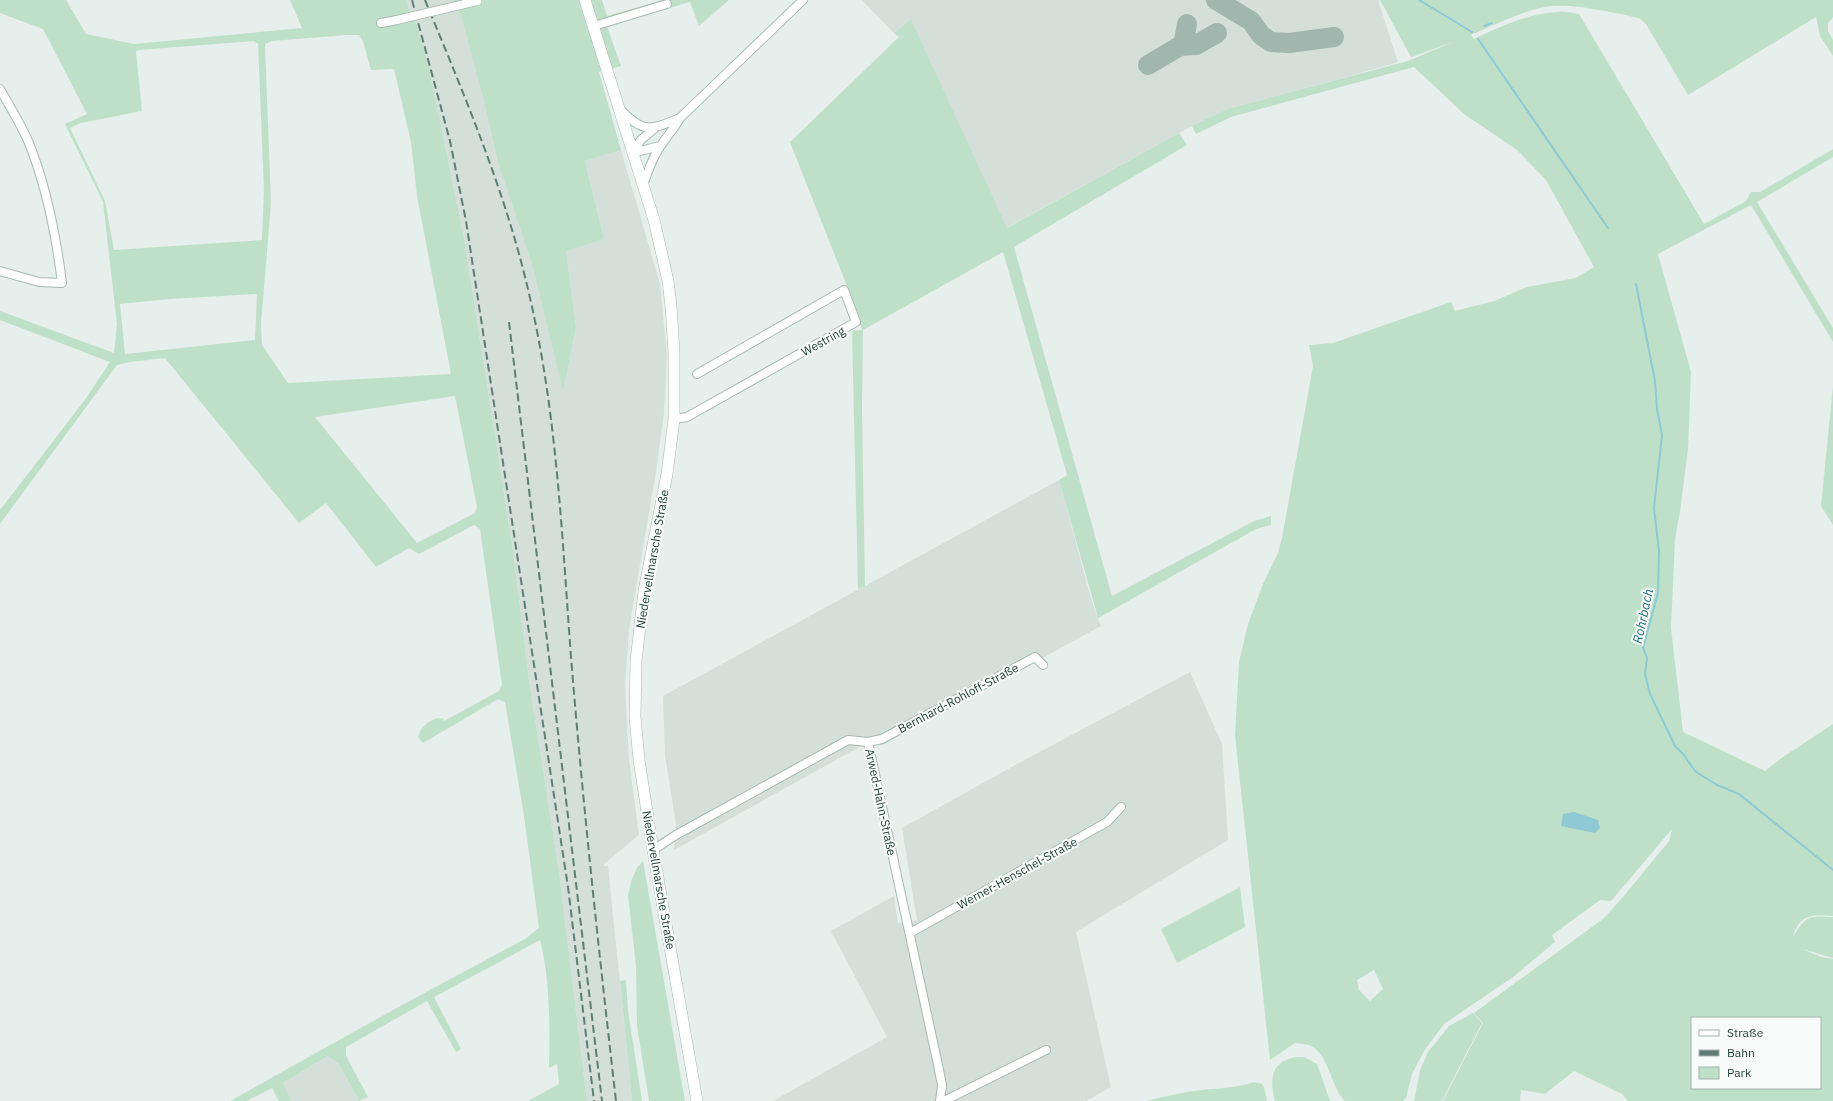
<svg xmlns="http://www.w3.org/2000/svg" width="1833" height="1101" viewBox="0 0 1833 1101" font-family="'IBM Plex Sans',sans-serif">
  <rect width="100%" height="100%" fill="#e6efeb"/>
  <path fill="#d4dfda" d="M 406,0 L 453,0 L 461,16 L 483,98 L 498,163 L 533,268 L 563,391 L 576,327 L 566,250 L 604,239 L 585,161 L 621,150 L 660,284 L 667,356 L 664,413 L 655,478 L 629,629 L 625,687 L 629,760 L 639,835 L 604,864 L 604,866 L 608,866 L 632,1101 L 587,1101 L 559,872 L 529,680 L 513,550 L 464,238 L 429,68 L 418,27 L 410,14 Z
    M 862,0 L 1378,0 L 1398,62 L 1350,76 L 1227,109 L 1179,133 L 1006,228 L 911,19 L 894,33 Z
    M 1059,480 L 1092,602 L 1101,626 L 883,745 L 863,745 L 674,850 L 676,824 L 665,755 L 663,696 Z
    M 1190,672 L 1222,744 L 1228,840 L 1076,932 L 1111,1087 L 1086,1101 L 773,1101 L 887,1037 L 831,931 L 894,896 L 898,923 L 917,920 L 902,828 L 1017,764 Z
    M 328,1056 L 339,1064 L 359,1101 L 292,1101 L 283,1083 Z"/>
  <path fill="#bfe0c8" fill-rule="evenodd" d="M 0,0 L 66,0 L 86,34 L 134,44 L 302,28 L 290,0 L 406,0 L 410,14 L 418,27 L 429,68 L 464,238 L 513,550 L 529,680 L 559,872 L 587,1101 L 528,1101 L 559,1084 L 557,1064 L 549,1068 C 550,1027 550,979 540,940 L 434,997 L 461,1049 L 456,1052 L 427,1001 L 346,1047 L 346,1056 L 368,1097 L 359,1101 L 339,1064 L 328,1056 L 283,1083 L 292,1101 L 279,1101 L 272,1088 L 247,1101 L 230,1101 L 402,1005 L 525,939 L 539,928 L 524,816 L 505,702 L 498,699 L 423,743 L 418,737 C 421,726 430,718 442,718 L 444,721 L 499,691 L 502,685 L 480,529 L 474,525 L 419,554 L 409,548 L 376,567 L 326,503 L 299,523 L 165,358 L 130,362 L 117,365 L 0,524 L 0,510 L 84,401 L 110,362 L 0,320 L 0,311 L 114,353 L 117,324 L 103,202 L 65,124 L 87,114 L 43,29 L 0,13 ZM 346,35 L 359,35 L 363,41 L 371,70 L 394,69 L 411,142 L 417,196 L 451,374 L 288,383 L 262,345 L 261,325 L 271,203 L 265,44 L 272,41 ZM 254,41 L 258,44 L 264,190 L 262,240 L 114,250 L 105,201 L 70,128 L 81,123 L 142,111 L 136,51 L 139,50 ZM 257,294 L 255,340 L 125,354 L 120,304 L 170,299 ZM 455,396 L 477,507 L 475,513 L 417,543 L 315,417 Z
    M 453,0 L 602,0 L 607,16 L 663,0 L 729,0 L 699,26 L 690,2 L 607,26 L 621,66 L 599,72 L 621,150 L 585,161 L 604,239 L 566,251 L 576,327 L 563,392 L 533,268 L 498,163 L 483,98 L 461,16 Z
    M 1380,0 L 1833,0 L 1833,17 L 1828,23 L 1828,31 L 1833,40 L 1833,56 L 1820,36 L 1816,17 L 1688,95 L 1646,24 L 1639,18 C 1614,13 1570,2 1545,7 C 1519,12 1495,25 1471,35 L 1474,39 C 1499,27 1529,13 1557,12 C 1564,11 1572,13 1579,14 L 1704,224 L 1746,201 L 1751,192 L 1760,192 L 1833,149 L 1833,157 L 1757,202 L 1833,328 L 1833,342 L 1751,205 L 1658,254 L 1691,372 L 1688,449 L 1680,512 L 1675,539 L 1671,628 L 1683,732 L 1765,771 L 1783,757 L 1833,724 L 1833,916 C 1813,914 1799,914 1793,937 C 1806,916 1807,916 1833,917 L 1833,958 L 1803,949 L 1821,957 L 1833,959 L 1833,1101 L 1628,1101 L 1622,1094 L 1574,1071 L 1545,1094 L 1521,1090 L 1520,1101 L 1443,1101 L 1483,1023 L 1474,1013 L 1603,919 L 1623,897 L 1669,841 L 1672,829 L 1611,901 L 1600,900 L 1552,935 L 1555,942 L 1513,977 L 1444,1024 L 1424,1051 L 1412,1074 L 1406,1098 L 1403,1101 L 1345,1101 C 1331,1088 1329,1054 1311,1046 C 1306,1044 1300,1044 1295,1043 L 1270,1060 L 1235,735 L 1239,662 L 1248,624 L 1263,584 L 1278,553 L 1282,538 L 1313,366 L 1309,345 L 1333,343 L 1451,302 L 1455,311 L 1494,301 L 1527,287 L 1576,278 L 1594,267 L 1546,180 L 1517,150 L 1464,114 L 1414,67 L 1231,117 L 1196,134 L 1192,126 L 1227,109 L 1408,61 L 1453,42 L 1411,57 ZM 1374,970 L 1383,989 L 1370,1001 L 1359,990 L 1357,980 ZM 1692,1018 L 1820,1018 L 1820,1088 L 1692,1088 Z
    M 911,19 L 1007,228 L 1179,133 L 1187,145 L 1014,247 L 1112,596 L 1254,521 L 1271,516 L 1271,525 L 1256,529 L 1098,618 L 1059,480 L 1067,475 L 1003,252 L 863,330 L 862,408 L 865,586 L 858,589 L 852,331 L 862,330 L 858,314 L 790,142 L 899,37 L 894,33 Z
    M 1833,386 L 1833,525 L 1821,506 Z
    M 643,861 L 685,1101 L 649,1101 L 637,1026 L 636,967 L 628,895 L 632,879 L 637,868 Z
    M 1240,887 L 1245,927 L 1177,963 L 1161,929 Z
    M 626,980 L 628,1011 L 642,1101 L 632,1101 L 620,981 Z
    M 1473,1013 L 1482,1023 L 1442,1101 L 1414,1101 L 1420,1070 L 1428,1052 L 1449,1026 Z
    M 1297,1057 L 1304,1057 L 1317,1064 L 1330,1101 L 1275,1101 C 1269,1079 1271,1061 1297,1057 Z
    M 1254,1082 L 1262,1084 L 1264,1087 L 1267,1101 L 1147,1101 C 1165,1096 1184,1092 1202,1090 C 1220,1088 1237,1088 1254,1082 Z"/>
  <path fill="#8ec9d4" d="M 1574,812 L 1598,820 L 1600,828 L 1595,833 L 1561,826 L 1563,814 Z"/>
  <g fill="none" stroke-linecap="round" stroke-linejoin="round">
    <path stroke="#8ec9d4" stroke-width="2" d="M 1419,0 L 1472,32
      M 1484,26 L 1492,23
      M 1478,39 L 1608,228
      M 1636,284 L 1655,381 L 1657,409 L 1662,435 L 1654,508 L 1659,552 L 1658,593 L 1643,648 L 1647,658 L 1645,674 L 1650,694 L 1675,746 L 1683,754 L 1696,772 L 1717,785 L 1739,794 L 1833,870"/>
    <path stroke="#a2b6b0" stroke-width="20" d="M 1216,0 L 1251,21 L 1261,35 L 1271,42 L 1289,43 L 1334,37
      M 1180,46 L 1184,41 L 1187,24
      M 1148,65 L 1180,46 L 1196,45 L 1217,33"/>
    <defs>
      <path id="minor" d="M 381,23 L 397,20
        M 594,26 L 667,4
        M 0,89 C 10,107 21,124 29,143 C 47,188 56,235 62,283 L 39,282 L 0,271
        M 620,109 C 644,134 650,130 680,118
        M 655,128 L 642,139 L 633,150 L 640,151 L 660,146
        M 643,185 C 648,172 652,158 660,147 C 666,137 674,129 680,118 L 803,0
        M 674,419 L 687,417 L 856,322 L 844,290 L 697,374
        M 868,742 L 882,739 L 1035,657 L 1043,665
        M 653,850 L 676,835 L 848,740 L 868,742 L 938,1065 L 942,1085 L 940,1101
        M 910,933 L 1107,822 L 1121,807
        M 944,1101 L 1046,1050"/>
      <path id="secondary" d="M 585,0 L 654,220 L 668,281 L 671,306 L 674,352 L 674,419 L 667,474 L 644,591 L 636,661 L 635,717 L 639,760 L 653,850 L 697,1101"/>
    </defs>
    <use href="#minor" stroke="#a8b8b2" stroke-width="10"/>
    <use href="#secondary" stroke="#a4bbb3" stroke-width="12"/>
    <use href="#minor" stroke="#fff" stroke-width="8"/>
    <use href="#secondary" stroke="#fff" stroke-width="11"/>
    <path stroke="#5f7d75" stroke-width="2" stroke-dasharray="8 4" stroke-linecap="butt" d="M 412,0 L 450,141 L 466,221 L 568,887 L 594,1101
      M 425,0 C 465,97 507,195 530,298 C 557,415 562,537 571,657 C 583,805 599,953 616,1101
      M 509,322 L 602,1101"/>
    <defs>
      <path id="minor-bridge" d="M 397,20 L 477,1"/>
    </defs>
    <use href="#minor-bridge" stroke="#a8b8b2" stroke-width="10" stroke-linecap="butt"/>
    <use href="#minor-bridge" stroke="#fff" stroke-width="8"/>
  </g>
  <g text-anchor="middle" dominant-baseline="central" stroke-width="4" stroke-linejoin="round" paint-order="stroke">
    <g font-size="12" fill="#24423a" stroke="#f7fbf9">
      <text transform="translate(823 341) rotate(-29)">Westring</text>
      <text transform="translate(652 559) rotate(-80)">Niedervellmarsche Straße</text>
      <text transform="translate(958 698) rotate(-28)">Bernhard-Rohloff-Straße</text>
      <text transform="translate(881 802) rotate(78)">Arwed-Hahn-Straße</text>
      <text transform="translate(1017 873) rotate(-29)">Werner-Henschel-Straße</text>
      <text transform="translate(659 880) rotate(80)">Niedervellmarsche Straße</text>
    </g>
    <g font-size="13" font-style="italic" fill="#1c6f80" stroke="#f7fbf9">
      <text transform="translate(1643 616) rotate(-78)">Rohrbach</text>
    </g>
  </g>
  <rect x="1691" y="1017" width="130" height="72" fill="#f7fbf9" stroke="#a3b1ad"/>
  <rect x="1699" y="1030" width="20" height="6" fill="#ffffff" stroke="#a3b1ad"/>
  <text x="1727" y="1037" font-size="12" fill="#24423a">Straße</text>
  <rect x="1699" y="1050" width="20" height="6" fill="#5f7d75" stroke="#a3b1ad"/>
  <text x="1727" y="1057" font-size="12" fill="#24423a">Bahn</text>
  <rect x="1699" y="1067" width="20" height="12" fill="#bfe0c8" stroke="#a3b1ad"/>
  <text x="1727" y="1077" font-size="12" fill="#24423a">Park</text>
</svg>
